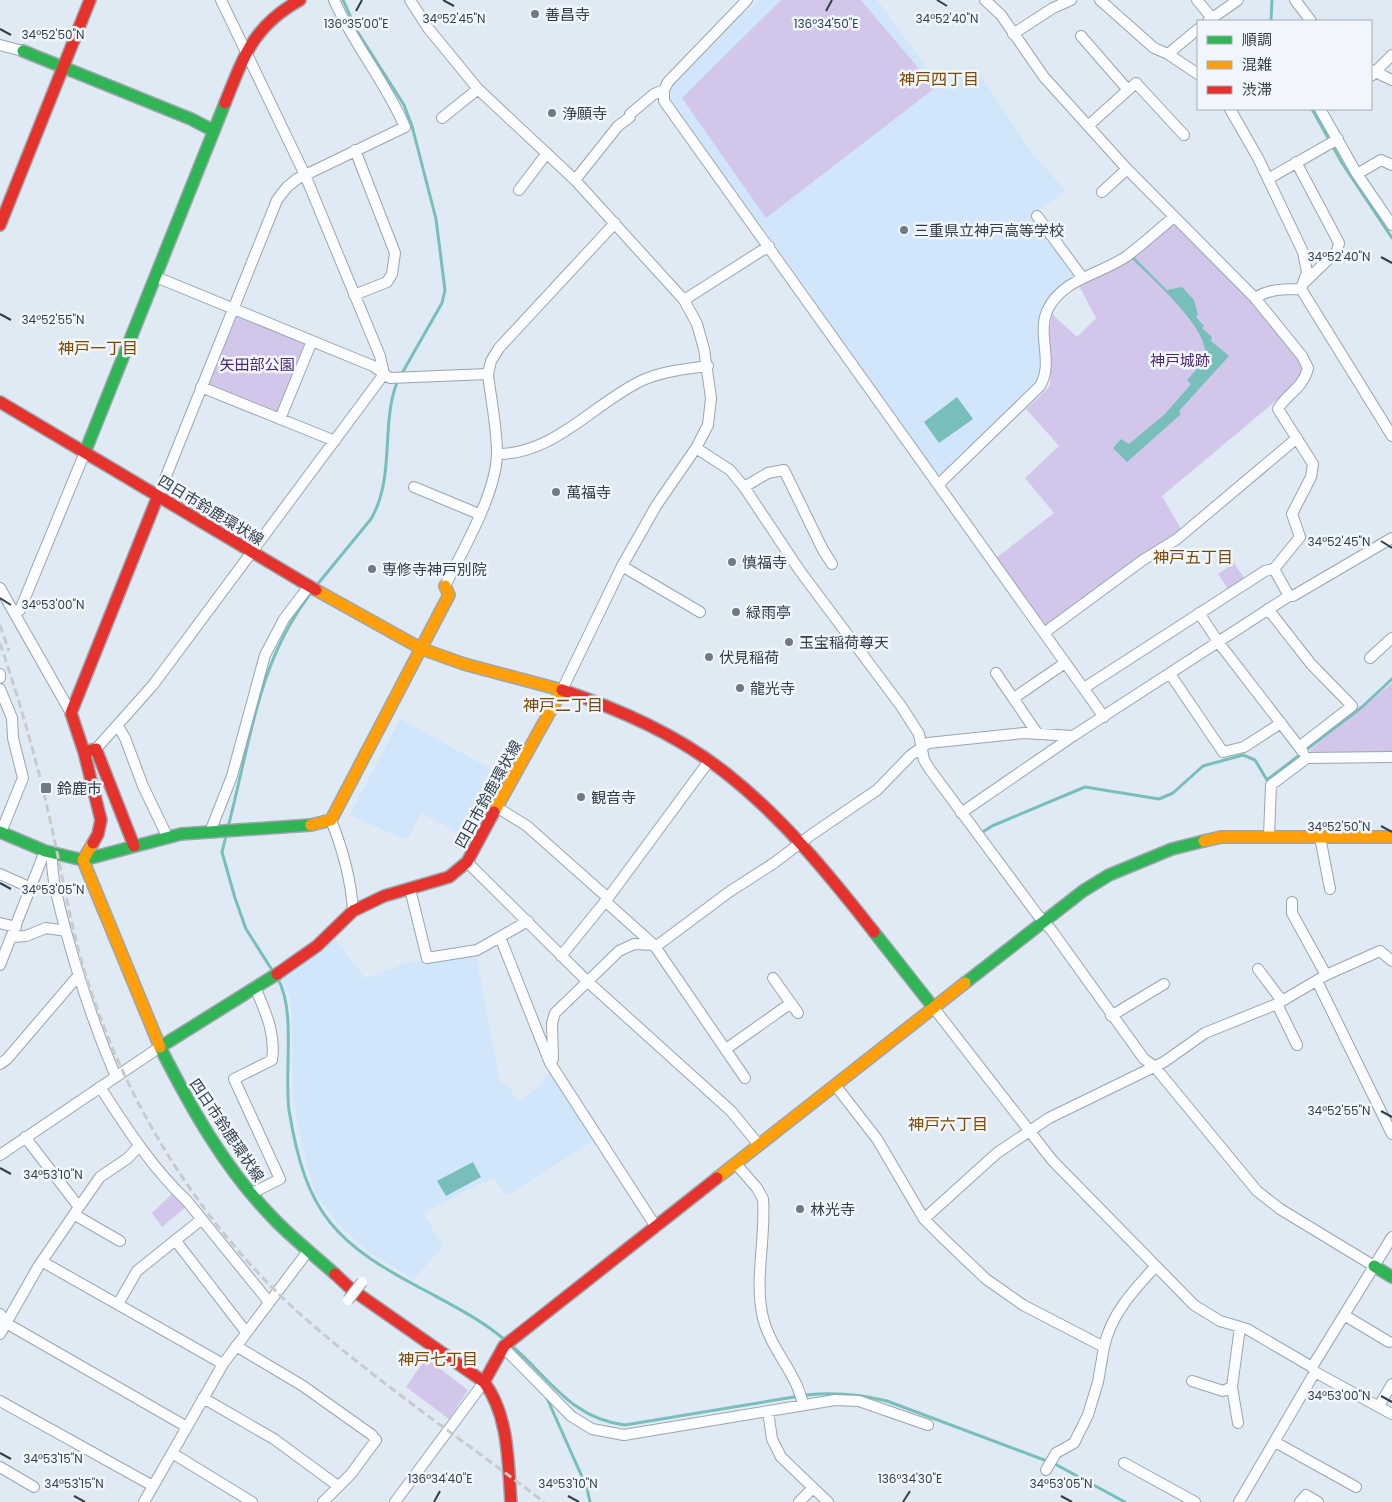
<svg xmlns="http://www.w3.org/2000/svg" width="1392" height="1502" viewBox="0 0 1392 1502" font-family="Poppins,'Noto Sans JP',sans-serif">
  <rect width="100%" height="100%" fill="#e0eaf4"/>
  <path fill="#d1e6fa" d="M 758,0 L 877,0 L 942,88 L 974,65 L 1031,152 L 1066,191 L 1031,215 L 1075,276 L 1051,296 L 1041,314 L 1040,374 L 1032,386 L 944,474 L 937,473 L 776,246 L 671,102 L 671,83 L 743,9 L 747,12 Z
    M 400,719 L 510,779 L 474,841 L 421,813 L 407,840 L 350,815 Z
    M 335,939 L 364,977 L 368,978 L 406,963 L 476,954 L 499,1080 L 509,1087 L 517,1102 L 537,1088 L 551,1072 L 594,1138 L 593,1141 L 506,1196 L 494,1178 L 485,1184 L 483,1182 L 426,1212 L 425,1216 L 443,1246 L 414,1279 L 370,1253 L 340,1226 L 318,1198 L 307,1166 L 293,1099 L 291,1000 L 281,976 Z"/>
  <path fill="#d2c7eb" d="M 781,0 L 861,0 L 935,88 L 766,218 L 682,98 Z
    M 1177,223 L 1251,299 L 1300,358 L 1304,367 L 1302,379 L 1162,496 L 1182,531 L 1051,625 L 1043,625 L 996,558 L 1054,513 L 1025,478 L 1059,446 L 1026,409 L 1050,386 C 1052,363 1047,337 1052,314 L 1077,337 L 1096,318 L 1078,284 L 1172,224 Z
    M 239,316 L 304,342 L 306,347 L 280,410 L 275,412 L 210,385 L 208,381 L 234,317 Z
    M 1234,563 L 1245,579 L 1228,589 L 1218,574 Z
    M 1392,683 L 1392,753 L 1311,752 L 1310,750 Z
    M 174,1192 L 188,1205 L 162,1227 L 152,1213 Z
    M 426,1358 L 468,1390 L 449,1419 L 406,1387 Z"/>
  <path fill="#78bebb" d="M 1133,256 L 1167,290 L 1182,287 L 1194,300 L 1198,314 L 1196,317 L 1204,326 L 1202,328 L 1212,337 L 1211,341 L 1229,356 L 1179,411 L 1181,414 L 1127,462 L 1113,448 L 1121,439 L 1129,444 L 1165,414 L 1191,384 L 1187,380 C 1193,373 1204,363 1205,355 C 1209,328 1150,277 1131,258 Z
    M 957,397 L 973,419 L 939,443 L 924,422 Z
    M 473,1162 L 481,1177 L 446,1196 L 437,1181 Z"/>
  <g fill="none" stroke-linecap="round" stroke-linejoin="round">
    <path stroke="#78bebb" stroke-width="3" d="M 343,0 L 357,31 L 404,105 L 412,126 L 436,219 L 445,290 L 442,303 L 401,375
      M 1271,21 L 1272,0
      M 1312,109 L 1342,163 L 1392,238
      M 316,586 L 371,519 C 396,476 380,422 398,380
      M 228,827 C 250,745 257,662 311,593
      M 981,833 L 992,826 L 1085,787 L 1159,799 L 1173,793 L 1203,766 L 1243,755 L 1255,760 L 1267,780 L 1362,707 L 1392,679
      M 226,836 L 222,852 L 235,898 L 246,929 L 272,970
      M 278,979 C 296,1011 284,1073 289,1110 C 306,1216 336,1244 428,1292 C 454,1306 483,1321 505,1340
      M 512,1346 C 550,1379 572,1419 625,1425 L 806,1395 C 835,1392 859,1394 887,1401 L 1055,1464 L 1125,1502
      M 546,1396 L 587,1488 L 590,1502"/>
    <defs>
      <path id="street" d="M 410,0 L 428,28 L 478,89 L 575,180 L 684,300 L 697,324 L 704,349 L 711,398 L 708,425 L 696,448 L 656,506 L 622,566 L 562,690
        M 747,0 L 668,82 L 664,90 L 664,101 L 1104,717
        M 985,0 L 1001,15 L 1044,77 L 1127,169 L 1255,298 L 1302,356 L 1308,368 C 1303,389 1287,393 1278,409 L 1313,464 L 1311,477 L 1292,514 L 1300,537 L 1274,569 L 1289,596
        M 1100,0 L 1154,48 L 1168,54 L 1198,74
        M 1197,0 L 1212,18
        M 1295,0 L 1311,21
        M 1208,21 L 1238,0
        M 1013,34 L 1053,8 L 1071,0
        M 1081,36 L 1128,90 L 1089,125
        M 0,45 L 23,51
        M 1168,54 L 1198,29
        M 1371,70 L 1392,80
        M 1371,76 L 1392,55
        M 1128,90 L 1136,83 L 1184,135
        M 1230,109 L 1258,158 L 1303,252 L 1307,272 L 1301,289
        M 1320,109 L 1357,174 L 1392,225
        M 442,118 L 478,89
        M 1296,162 L 1339,243 L 1337,251 L 1305,282
        M 1357,174 L 1381,160 L 1392,165
        M 1268,179 L 1338,139
        M 575,180 L 618,126 L 630,117 L 630,114 L 654,94 L 664,90
        M 519,190 L 547,153
        M 1102,192 L 1127,169
        M 1037,216 L 1082,277
        M 156,277 L 373,366 L 390,378 L 488,374
        M 1301,289 L 1392,436
        M 354,295 L 387,282 L 392,274 L 395,253 L 355,150
        M 1255,298 C 1268,289 1285,289 1301,289
        M 684,300 L 769,246
        M 201,387 L 335,441
        M 280,419 L 312,341
        M 696,448 L 730,470 L 744,487 L 800,571 L 901,706 L 919,734 L 924,760 L 931,771 L 1037,914 L 1052,931 L 1144,1059 L 1154,1066 L 1257,1191 L 1280,1209 L 1374,1266
        M 497,454 C 554,455 595,402 643,380 C 663,371 686,369 708,366
        M 939,484 L 1040,386 C 1054,363 1037,335 1047,311 C 1062,278 1100,275 1127,256 C 1143,244 1158,230 1174,217
        M 414,487 L 479,514
        M 744,487 L 768,473 L 784,470 L 823,550 L 832,564
        M 158,496 L 277,200 L 287,187 L 297,179 L 405,127 C 385,81 354,45 334,0
        M 622,566 L 700,612
        M 445,586 C 463,550 496,494 497,454 C 497,428 491,400 488,374 L 491,361 L 499,348 L 615,223
        M 0,588 L 71,713
        M 1268,609 L 1311,664 L 1352,706 L 1299,747
        M 15,613 L 20,610 L 85,452
        M 1199,613 L 1219,643 L 1303,752
        M 1044,633 L 1143,560 L 1177,539 L 1297,438
        M 1370,658 L 1392,638
        M 996,673 L 1037,733
        M 0,674 L 0,678
        M 1170,674 L 1223,752 L 1244,747 L 1281,723
        M 1084,688 L 1265,571 L 1274,569
        M 0,689 L 12,718 L 13,738 L 23,778 L 1,832
        M 1014,698 L 1065,663
        M 118,726 L 125,738 L 143,786 L 167,836
        M 96,749 L 153,685 L 384,374 L 380,356 L 305,175 L 221,0
        M 498,808 L 527,826 L 608,898
        M 961,813 L 1073,736 L 1289,596 L 1293,596 L 1392,538
        M 331,820 C 343,850 351,878 353,911
        M 210,832 L 232,776 L 265,655 L 284,619 L 309,586
        M 1269,836 L 1271,785 L 1307,758 L 1392,757
        M 1320,837 L 1330,889
        M 52,853 C 51,878 59,904 65,928 C 79,980 95,1028 116,1077
        M 467,862 L 587,981 L 731,1111 L 759,1145
        M 0,874 L 31,888
        M 410,889 L 427,958 L 477,950 L 528,921
        M 605,901 L 654,945 L 745,1078
        M 1292,902 L 1292,913 L 1326,975
        M 0,923 L 16,927
        M 12,937 L 26,936 L 46,928 L 66,931
        M 500,937 L 550,1063 L 656,1227
        M 561,956 L 608,898 L 709,761
        M 0,965 L 45,851
        M 1258,969 L 1282,1001
        M 773,978 L 798,1013
        M 1317,981 L 1392,1134
        M 1277,1004 L 1297,1045
        M 933,1007 L 1052,1160 L 1194,1305 L 1220,1321 L 1247,1329 L 1312,1367 L 1315,1372 L 1392,1414
        M 1111,1016 L 1164,984
        M 726,1049 L 791,1003
        M 550,1063 L 553,1059 L 552,1023 L 555,1013 L 619,951 L 634,944 L 658,945 L 729,892 L 774,863 L 811,835 L 877,790 L 911,755 L 928,743 L 1024,733 L 1073,736
        M 0,1064 L 7,1059 L 78,976
        M 835,1085 L 877,1139 L 924,1219 L 945,1240 L 986,1279 L 1023,1305 L 1104,1347 C 1111,1314 1133,1291 1155,1267
        M 100,1087 C 126,1127 152,1168 187,1201 L 269,1302
        M 0,1155 L 160,1047
        M 736,1164 L 757,1188 L 763,1199 C 766,1239 754,1280 763,1318 C 771,1350 797,1373 803,1405
        M 252,1193 L 280,1179 L 234,1079 L 272,1060 C 276,1033 265,1011 255,987
        M 79,1207 L 100,1177 L 128,1158 L 139,1146
        M 75,1215 L 120,1241
        M 924,1219 L 997,1153 L 1049,1118 L 1164,1062 L 1205,1033 L 1277,1004 L 1326,975 L 1380,951 L 1392,961
        M 175,1240 L 246,1332
        M 43,1262 L 223,1364
        M 118,1304 L 137,1271 L 202,1219
        M 0,1314 L 6,1323 L 187,1427
        M 1344,1315 L 1389,1342
        M 0,1334 L 38,1267 L 79,1207 L 25,1137
        M 236,1346 L 303,1386 L 372,1435 L 376,1440 L 351,1474 L 323,1502
        M 503,1347 L 571,1416 L 592,1429 L 624,1435 L 835,1400 L 859,1401 L 928,1425
        M 1312,1367 L 1392,1237
        M 1192,1381 L 1223,1391 L 1232,1387
        M 203,1398 L 274,1439 L 338,1486
        M 0,1401 L 153,1486
        M 1379,1406 L 1392,1384
        M 768,1411 L 772,1439 L 781,1457 L 828,1502
        M 1238,1423 L 1232,1387 L 1240,1327
        M 1275,1442 L 1356,1487
        M 172,1453 L 252,1502
        M 1124,1463 L 1195,1502
        M 0,1467 L 34,1487
        M 1046,1470 L 1056,1453 L 1074,1443 L 1088,1415 L 1098,1382 L 1104,1347
        M 144,1502 L 223,1364 L 308,1251
        M 395,1502 L 484,1382
        M 799,1502 L 813,1488
        M 1239,1502 L 1315,1372
        M 1300,1502 L 1306,1495 L 1318,1502"/>
      <path id="fast" d="M 23,51 L 191,119 L 214,131
        M 85,452 L 225,103
        M 0,832 L 45,851 L 83,860 L 181,834 L 311,825
        M 874,932 L 933,1007
        M 277,974 L 160,1047 C 191,1108 225,1169 273,1218 C 292,1238 315,1256 335,1274
        M 965,983 L 1083,891 L 1109,875 L 1172,849 L 1204,841
        M 1374,1266 L 1392,1277"/>
      <path id="slow" d="M 316,590 L 422,649 L 464,664 L 562,690 L 494,812
        M 311,825 L 331,820 L 449,595 L 445,586
        M 1204,841 L 1221,837 L 1392,837
        M 93,843 L 83,860 L 160,1047
        M 717,1178 L 965,983"/>
      <path id="jam" d="M 225,103 C 244,56 253,26 300,0
        M 0,225 L 90,0
        M 0,402 L 316,590
        M 562,690 C 621,710 678,735 727,774 C 784,819 830,876 874,932
        M 84,752 L 71,713 L 158,496
        M 93,843 L 98,834 L 101,820 L 84,752 L 96,749 L 134,846
        M 277,974 L 317,946 L 353,911 L 384,896 L 449,877 L 467,862 L 494,812
        M 335,1274 L 351,1289 L 484,1382 C 509,1415 508,1463 511,1502
        M 484,1382 L 504,1346 L 717,1178"/>
    </defs>
    <use href="#street" stroke="#9ba5ae" stroke-width="12"/>
    <use href="#fast" stroke="#9ba5ae" stroke-width="14"/>
    <use href="#slow" stroke="#9ba5ae" stroke-width="14"/>
    <use href="#jam" stroke="#9ba5ae" stroke-width="14"/>
    <use href="#street" stroke="#fafcfd" stroke-width="10"/>
    <use href="#fast" stroke="#30b455" stroke-width="11"/>
    <use href="#slow" stroke="#ff9f0a" stroke-width="11"/>
    <use href="#jam" stroke="#e5322d" stroke-width="11"/>
    <path stroke="#c7cbcd" stroke-width="3" stroke-dasharray="8 4" stroke-linecap="butt" d="M 0,625 L 9,651
      M 0,643 C 22,708 41,775 55,843 C 66,894 75,948 93,997 C 134,1117 206,1229 300,1314 C 377,1382 463,1440 544,1502"/>
    <defs>
      <path id="street-bridge" d="M 348,1300 L 362,1282"/>
    </defs>
    <use href="#street-bridge" stroke="#9ba5ae" stroke-width="12" stroke-linecap="butt"/>
    <use href="#street-bridge" stroke="#fafcfd" stroke-width="10"/>
  </g>
  <path fill="none" stroke="#323e4a" stroke-width="2" d="M 443,0 L 454,6M 937,0 L 947,6M 356,11 L 362,0M 826,11 L 832,0M 0,29 L 11,35M 1381,257 L 1392,263M 0,314 L 11,320M 1381,541 L 1392,548M 0,598 L 11,605M 1381,826 L 1392,832M 0,883 L 11,889M 1381,1111 L 1392,1117M 0,1168 L 11,1174M 1381,1396 L 1392,1402M 0,1453 L 11,1459M 74,1496 L 85,1502M 568,1496 L 579,1502M 1061,1496 L 1072,1502M 434,1502 L 440,1491M 903,1502 L 910,1491"/>
  <g fill="#6f7a86" stroke="#f0f6fc" stroke-width="2">
    <circle cx="535" cy="14" r="5"/>
    <circle cx="552" cy="113" r="5"/>
    <circle cx="904" cy="230" r="5"/>
    <circle cx="556" cy="492" r="5"/>
    <circle cx="732" cy="562" r="5"/>
    <circle cx="372" cy="569" r="5"/>
    <circle cx="736" cy="612" r="5"/>
    <circle cx="789" cy="642" r="5"/>
    <circle cx="709" cy="657" r="5"/>
    <circle cx="740" cy="688" r="5"/>
    <rect x="40" y="782" width="12" height="12" rx="2.5"/>
    <circle cx="581" cy="797" r="5"/>
    <circle cx="800" cy="1209" r="5"/>
  </g>
  <g text-anchor="middle" dominant-baseline="central" stroke-width="5" stroke-linejoin="round" paint-order="stroke">
    <g font-size="15" fill="#323e4a" stroke="#f0f6fc" text-anchor="start">
      <text x="545" y="14">善昌寺</text>
      <text x="562" y="113">浄願寺</text>
      <text x="914" y="230">三重県立神戸高等学校</text>
      <text x="566" y="492">萬福寺</text>
      <text x="742" y="562">慎福寺</text>
      <text x="382" y="569">専修寺神戸別院</text>
      <text x="746" y="612">緑雨亭</text>
      <text x="799" y="642">玉宝稲荷尊天</text>
      <text x="719" y="657">伏見稲荷</text>
      <text x="750" y="688">龍光寺</text>
      <text x="57" y="788">鈴鹿市</text>
      <text x="591" y="797">観音寺</text>
      <text x="810" y="1209">林光寺</text>
    </g>
    <g font-size="15" fill="#4e276f" stroke="#f0f6fc">
      <text x="1180" y="360">神戸城跡</text>
      <text x="257" y="364">矢田部公園</text>
    </g>
    <g font-size="15" fill="#323e4a" stroke="#f0f6fc">
      <text transform="translate(211 510) rotate(31)">四日市鈴鹿環状線</text>
      <text transform="translate(488 794) rotate(-61)">四日市鈴鹿環状線</text>
      <text transform="translate(227 1130) rotate(56)">四日市鈴鹿環状線</text>
    </g>
    <g font-size="16" fill="#7b4901" stroke="#f0f6fc">
      <text x="939" y="79">神戸四丁目</text>
      <text x="98" y="348">神戸一丁目</text>
      <text x="1193" y="557">神戸五丁目</text>
      <text x="563" y="705">神戸二丁目</text>
      <text x="948" y="1124">神戸六丁目</text>
      <text x="438" y="1359">神戸七丁目</text>
    </g>
  </g>
  <g font-size="12" text-anchor="middle" fill="#323e4a" stroke="#f0f6fc" stroke-width="5" stroke-linejoin="round" paint-order="stroke">
    <text x="454" y="23">34°52'45"N</text>
    <text x="947" y="23">34°52'40"N</text>
    <text x="826" y="28">136°34'50"E</text>
    <text x="356" y="28">136°35'00"E</text>
    <text x="53" y="39">34°52'50"N</text>
    <text x="1339" y="261">34°52'40"N</text>
    <text x="53" y="324">34°52'55"N</text>
    <text x="1339" y="546">34°52'45"N</text>
    <text x="53" y="609">34°53'00"N</text>
    <text x="1339" y="831">34°52'50"N</text>
    <text x="53" y="894">34°53'05"N</text>
    <text x="1339" y="1115">34°52'55"N</text>
    <text x="53" y="1179">34°53'10"N</text>
    <text x="1339" y="1400">34°53'00"N</text>
    <text x="53" y="1463">34°53'15"N</text>
    <text x="440" y="1483">136°34'40"E</text>
    <text x="910" y="1483">136°34'30"E</text>
    <text x="74" y="1488">34°53'15"N</text>
    <text x="568" y="1488">34°53'10"N</text>
    <text x="1061" y="1488">34°53'05"N</text>
  </g>
  <rect x="1197" y="20" width="175" height="90" fill="#f0f6fc" stroke="#a4acb5"/>
  <rect x="1207" y="36" width="25" height="8" fill="#30b455" stroke="#a4acb5"/>
  <text x="1242" y="45" font-size="15" fill="#323e4a">順調</text>
  <rect x="1207" y="61" width="25" height="8" fill="#ff9f0a" stroke="#a4acb5"/>
  <text x="1242" y="70" font-size="15" fill="#323e4a">混雑</text>
  <rect x="1207" y="86" width="25" height="8" fill="#e5322d" stroke="#a4acb5"/>
  <text x="1242" y="95" font-size="15" fill="#323e4a">渋滞</text>
</svg>
